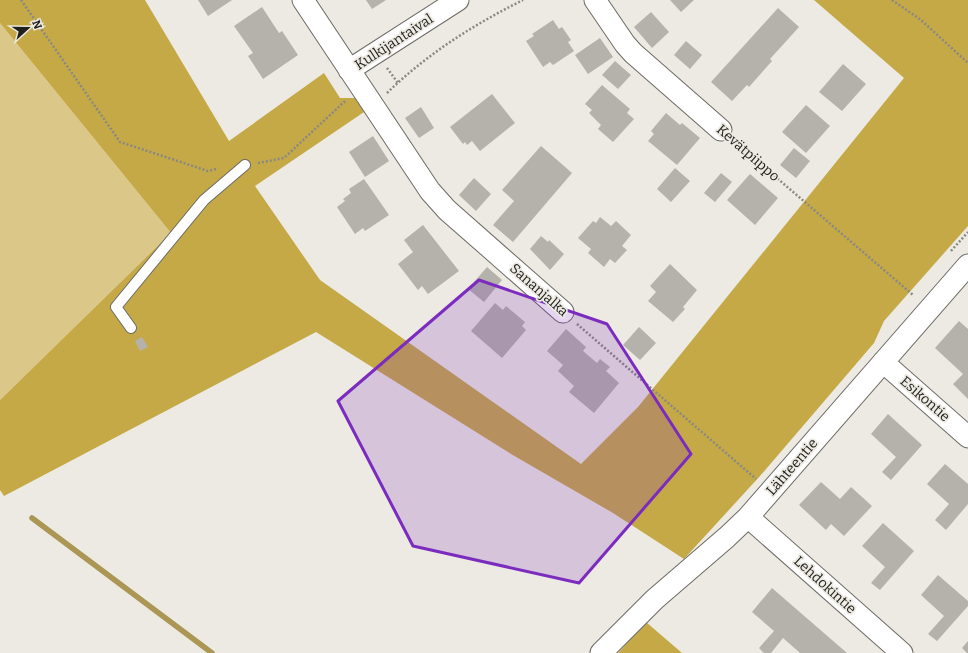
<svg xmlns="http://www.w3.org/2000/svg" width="968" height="653" viewBox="0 0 968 653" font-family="Bitter,serif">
  <rect width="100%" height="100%" fill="#eceae2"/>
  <path fill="#dbc888" d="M 0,23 L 171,233 L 0,400 Z"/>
  <path fill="#c5a947" d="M 0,0 L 145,0 L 229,141 L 324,73 L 340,98 L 358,98 L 367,110 L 255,186 L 320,280 L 581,464 L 638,407 L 904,78 L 814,0 L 968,0 L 968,226 L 884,321 L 874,343 L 760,476 L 684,559 L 613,513 L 511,454 L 316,332 L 4,496 L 0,490 L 0,400 L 171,233 L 0,23 Z
    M 646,622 L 682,653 L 618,653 Z"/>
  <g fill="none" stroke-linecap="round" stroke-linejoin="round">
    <path stroke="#ab9753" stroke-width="5.5" d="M 32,518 L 212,653"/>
  </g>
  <path fill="#b4b2ab" d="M 198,0 L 232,0 L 208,16 Z
    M 366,0 L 386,0 L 372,9 Z
    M 670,0 L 694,0 L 681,12 Z
    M 262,7 L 279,33 L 282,31 L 298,55 L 263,79 L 248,56 L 253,53 L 234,26 Z
    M 778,8 L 799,27 L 770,59 L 772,61 L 749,87 L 747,85 L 732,101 L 711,82 Z
    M 651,12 L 669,32 L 652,48 L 634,27 Z
    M 553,20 L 559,29 L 562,27 L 571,40 L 568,42 L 574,51 L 553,65 L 550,62 L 543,67 L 526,41 L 534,36 L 532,34 Z
    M 600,38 L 613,57 L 588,74 L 575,55 Z
    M 686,41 L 702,55 L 690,69 L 674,55 Z
    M 615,61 L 631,75 L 618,89 L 602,75 Z
    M 843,64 L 866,84 L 842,111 L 819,92 Z
    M 602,85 L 630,109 L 627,113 L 634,119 L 613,142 L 598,129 L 601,125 L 589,113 L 592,110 L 585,104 Z
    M 492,94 L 515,123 L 480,151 L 472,141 L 467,145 L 465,142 L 463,144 L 450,127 Z
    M 806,105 L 830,126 L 806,153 L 782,132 Z
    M 421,107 L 434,128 L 419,138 L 405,118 Z
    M 666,113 L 680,125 L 682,123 L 700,138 L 677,165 L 648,141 L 654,134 L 651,131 Z
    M 373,136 L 389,161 L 365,177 L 349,152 Z
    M 541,146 L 572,173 L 513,242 L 493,225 L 514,201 L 502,190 Z
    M 794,148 L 810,161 L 796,178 L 780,165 Z
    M 675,168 L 690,181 L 671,202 L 657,189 Z
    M 721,173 L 732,182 L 715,202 L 704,193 Z
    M 750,174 L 778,198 L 755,225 L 727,200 Z
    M 474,178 L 491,194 L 476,211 L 459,195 Z
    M 364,179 L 389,215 L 365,231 L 363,228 L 355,234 L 337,207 L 345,201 L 343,199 L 351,193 L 349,189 Z
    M 600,217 L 611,226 L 616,221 L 631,235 L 622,246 L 627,250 L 615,263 L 610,259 L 604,267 L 588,253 L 591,249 L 578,238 L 593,221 L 596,223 Z
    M 423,225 L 459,271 L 428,294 L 422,286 L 418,290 L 398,264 L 413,252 L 404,240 Z
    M 541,236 L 548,242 L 549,240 L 564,254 L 550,270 L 530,249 Z
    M 670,264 L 697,290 L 683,307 L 685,309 L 673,322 L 648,301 L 656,292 L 650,286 Z
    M 487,267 L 502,280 L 484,302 L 468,289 Z
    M 495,303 L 503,310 L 506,306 L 525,322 L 522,326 L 526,330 L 502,358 L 471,331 Z
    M 959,321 L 968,329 L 968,399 L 953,384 L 963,374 L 935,348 Z
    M 639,327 L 656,343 L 640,360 L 623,345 Z
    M 566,329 L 586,347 L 583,351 L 597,363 L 600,359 L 610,367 L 606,371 L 619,383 L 594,413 L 569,392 L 574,386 L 558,371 L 563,365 L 547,351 Z
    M 142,337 L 148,347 L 140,351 L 135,341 Z
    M 888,414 L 922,445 L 891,480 L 882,472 L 896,457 L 871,434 Z
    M 945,464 L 968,484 L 968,504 L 946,530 L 935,520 L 949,504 L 927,484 Z
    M 821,482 L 840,499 L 851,487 L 872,506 L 844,536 L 831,524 L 826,530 L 799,505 Z
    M 883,523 L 914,551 L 880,590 L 871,583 L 885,567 L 862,546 Z
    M 938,575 L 968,601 L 968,606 L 937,641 L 928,634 L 944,616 L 921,595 Z
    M 772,588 L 847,653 L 800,653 L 783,638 L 771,653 L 764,653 L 759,648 L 774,631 L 752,612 Z
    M 968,641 L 968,653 L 967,653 L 962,648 Z"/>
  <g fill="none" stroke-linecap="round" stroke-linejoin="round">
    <defs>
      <path id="lane" d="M 131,328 L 116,307 L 204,200 L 245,165"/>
      <path id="street" d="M 303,0 L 430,191 L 447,210 L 563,312
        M 595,0 L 625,44 L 633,53 L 721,130
        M 349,70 L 458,0
        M 883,362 L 968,437
        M 748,517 L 902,653
        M 601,653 L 655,599 L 727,537 L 748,517 L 968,265"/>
    </defs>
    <use href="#lane" stroke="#6d6b65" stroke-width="12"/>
    <use href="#street" stroke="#6d6b65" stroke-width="23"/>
    <path stroke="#898882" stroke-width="2.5" stroke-dasharray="2 2" stroke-linecap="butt" d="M 21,0 L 120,142 L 208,171 L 216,169
      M 892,0 L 921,20 L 968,63
      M 387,68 L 398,83
      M 387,93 C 427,54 473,25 523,0
      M 735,142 L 913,295
      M 258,163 L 284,158 L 344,102 L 346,102
      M 951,251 L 968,232
      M 577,324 L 756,479"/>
    <use href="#lane" stroke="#fff" stroke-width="10"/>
    <use href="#street" stroke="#fff" stroke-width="21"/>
  </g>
  <path fill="#7b2cbf" fill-opacity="0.2" stroke="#7b2cbf" stroke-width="3" stroke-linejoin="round" d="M 479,280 L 607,324 L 691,454 L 579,583 L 413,546 L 338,401 Z"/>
  <g text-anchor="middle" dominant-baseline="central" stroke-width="3.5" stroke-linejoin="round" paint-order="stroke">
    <g font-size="14" fill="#20201d" stroke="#eceae2">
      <text transform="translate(394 42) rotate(-33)">Kulkijantaival</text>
      <text transform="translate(748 153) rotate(41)">Kevätpiippo</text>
      <text transform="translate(539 290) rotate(41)">Sananjalka</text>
      <text transform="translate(925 399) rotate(41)">Esikontie</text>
      <text transform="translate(792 467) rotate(-49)">Lähteentie</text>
      <text transform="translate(825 585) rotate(42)">Lehdokintie</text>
    </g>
  </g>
  <g transform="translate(28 28) rotate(69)" stroke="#eceae2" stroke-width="3" paint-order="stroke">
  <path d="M0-3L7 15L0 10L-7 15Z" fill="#20201d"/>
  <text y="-6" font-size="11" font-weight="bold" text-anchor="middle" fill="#20201d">N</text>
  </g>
</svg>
